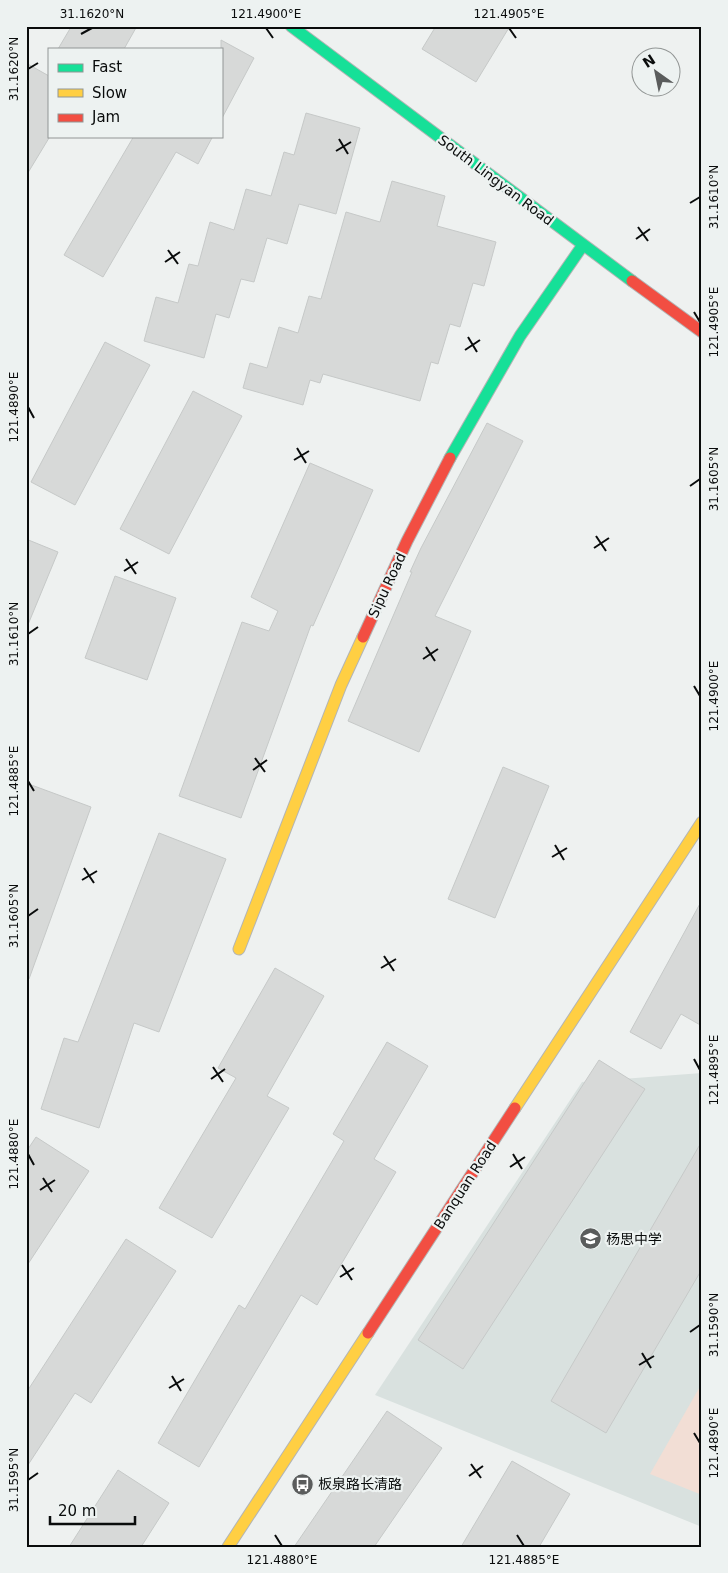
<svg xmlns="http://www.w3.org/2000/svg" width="728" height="1573" viewBox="0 0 728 1573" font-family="'DejaVu Sans','Noto Sans SC',sans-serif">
  <rect width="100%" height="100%" fill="#eef1f0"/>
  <path fill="#d9e1df" d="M 702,1073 L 702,1527 L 375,1395 L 582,1082 Z"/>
  <path fill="#f2ded5" d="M 702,1383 L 702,1495 L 650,1474 Z"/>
  <path fill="#d7d9d8" stroke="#c6c9c8" d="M 137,26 L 124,49 L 58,49 L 71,27 Z
    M 436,26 L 510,26 L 476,82 L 422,49 Z
    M 221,40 L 254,58 L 221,120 Z
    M 26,63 L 49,76 L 49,138 L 26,176 Z
    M 306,113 L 360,128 L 336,214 L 299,204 L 287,244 L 267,238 L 254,282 L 241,279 L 229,318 L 216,314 L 204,358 L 144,341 L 156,297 L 178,303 L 189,264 L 198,266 L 210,222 L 234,230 L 246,189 L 271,196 L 284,152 L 294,155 Z
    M 134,136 L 213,136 L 198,164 L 176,152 L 103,277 L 64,255 Z
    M 392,181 L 445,196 L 437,226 L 496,242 L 484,286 L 473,283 L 460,327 L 450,324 L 438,364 L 431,362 L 420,401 L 323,374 L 320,383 L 310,380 L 303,405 L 243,388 L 250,363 L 267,368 L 279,327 L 298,333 L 309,296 L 321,299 L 346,212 L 380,222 Z
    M 105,342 L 150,365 L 75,505 L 31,482 Z
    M 193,391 L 242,416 L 169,554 L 120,529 Z
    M 487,423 L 523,441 L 435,616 L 471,631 L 419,752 L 348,721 L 412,572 L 410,572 L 421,548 Z
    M 310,463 L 373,490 L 313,626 L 311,625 L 241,818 L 179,796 L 242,622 L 269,631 L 278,611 L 251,597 Z
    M 26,539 L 58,552 L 27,627 L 26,627 Z
    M 115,576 L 176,598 L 147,680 L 85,658 Z
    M 503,767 L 549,786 L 495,918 L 448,899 Z
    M 26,783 L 91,807 L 29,979 L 26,978 Z
    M 159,833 L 226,859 L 159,1032 L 134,1023 L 99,1128 L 41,1109 L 64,1038 L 78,1042 Z
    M 702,900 L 702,1026 L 681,1014 L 661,1049 L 630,1032 Z
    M 275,968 L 324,996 L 267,1096 L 289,1108 L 212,1238 L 159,1208 L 236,1078 L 218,1068 Z
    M 387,1042 L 428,1066 L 374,1159 L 396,1172 L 317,1305 L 301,1295 L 199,1467 L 158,1443 L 239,1305 L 245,1309 L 344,1141 L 333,1134 Z
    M 599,1060 L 645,1089 L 463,1369 L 418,1340 Z
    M 36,1137 L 89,1171 L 26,1267 L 26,1152 Z
    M 702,1141 L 702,1269 L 606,1433 L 551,1401 Z
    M 126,1239 L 176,1271 L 91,1403 L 75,1393 L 26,1468 L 26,1393 Z
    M 387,1411 L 442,1448 L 374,1547 L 294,1547 Z
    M 512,1461 L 570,1494 L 539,1547 L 461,1547 Z
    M 118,1470 L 169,1503 L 141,1547 L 69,1547 Z"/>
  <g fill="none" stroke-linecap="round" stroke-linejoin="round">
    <defs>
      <path id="fast" d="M 291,26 L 632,281
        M 450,458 L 520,336 L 583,245"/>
      <path id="slow" d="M 239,949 L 341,685 L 363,637
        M 515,1108 L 702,822
        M 228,1547 L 368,1333"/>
      <path id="jam" d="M 632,281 L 702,332
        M 363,637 L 407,541 L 450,458
        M 368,1333 L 515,1108"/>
    </defs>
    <use href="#fast" stroke="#b3b5b5" stroke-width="13"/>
    <use href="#slow" stroke="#b3b5b5" stroke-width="13"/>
    <use href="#jam" stroke="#b3b5b5" stroke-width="13"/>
    <use href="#fast" stroke="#16e098" stroke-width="11"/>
    <use href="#slow" stroke="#ffcf43" stroke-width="11"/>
    <use href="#jam" stroke="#f24e42" stroke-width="11"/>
  </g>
  <path fill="none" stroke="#0a0c0c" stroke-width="2" d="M 266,28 L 273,38M 509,28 L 516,38M 81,34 L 92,28M 28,69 L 38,63M 339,139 L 348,154M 336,151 L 351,142M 690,203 L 700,197M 638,227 L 648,241M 636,239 L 650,229M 168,250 L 178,264M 165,262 L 180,252M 694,312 L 700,322M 468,337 L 477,352M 465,350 L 480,340M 28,407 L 34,418M 297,448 L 306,463M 294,460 L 309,451M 690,486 L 700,479M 596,536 L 606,551M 594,548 L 609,538M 126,559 L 136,574M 124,571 L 138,562M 28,634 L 38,627M 426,647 L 435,661M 423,659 L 438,649M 694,686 L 700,696M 255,758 L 265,772M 253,770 L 267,760M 28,781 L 34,791M 555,845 L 564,860M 552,857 L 567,848M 84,868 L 94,883M 82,880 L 97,871M 28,916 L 38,909M 384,956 L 394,971M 381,968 L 396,959M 694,1059 L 700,1070M 213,1067 L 223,1082M 211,1079 L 225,1069M 28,1154 L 34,1165M 513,1154 L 522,1169M 510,1167 L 525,1157M 43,1178 L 52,1192M 40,1190 L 55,1180M 342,1265 L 352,1280M 340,1277 L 354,1268M 690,1332 L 700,1325M 642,1353 L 651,1368M 639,1365 L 654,1356M 172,1376 L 181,1391M 169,1388 L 184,1379M 694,1433 L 700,1443M 471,1464 L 481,1478M 469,1476 L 483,1466M 28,1480 L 38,1473M 275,1535 L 282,1546M 517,1535 L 524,1546"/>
  <defs>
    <symbol id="school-disc" viewBox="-11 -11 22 22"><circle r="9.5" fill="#5a5c5c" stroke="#edf2f1"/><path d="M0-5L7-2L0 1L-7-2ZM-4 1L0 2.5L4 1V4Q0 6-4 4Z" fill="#fff"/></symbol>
    <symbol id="bus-disc" viewBox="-11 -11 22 22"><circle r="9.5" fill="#5a5c5c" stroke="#edf2f1"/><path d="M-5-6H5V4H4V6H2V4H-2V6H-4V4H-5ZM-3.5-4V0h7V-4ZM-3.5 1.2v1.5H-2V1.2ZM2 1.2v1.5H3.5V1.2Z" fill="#fff"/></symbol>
  </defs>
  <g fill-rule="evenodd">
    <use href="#school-disc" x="578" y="1226" width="25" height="25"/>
    <use href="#bus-disc" x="290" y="1472" width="25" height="25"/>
  </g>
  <g text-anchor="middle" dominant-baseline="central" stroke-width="4.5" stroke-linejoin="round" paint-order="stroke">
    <g font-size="14" fill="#0a0c0c" stroke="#edf2f1">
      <text transform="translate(496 180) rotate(37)">South Lingyan Road</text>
      <text transform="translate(387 585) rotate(-65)">Sipu Road</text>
      <text transform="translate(465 1185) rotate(-57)">Banquan Road</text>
    </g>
    <g font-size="14" fill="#0a0c0c" stroke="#edf2f1" text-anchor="start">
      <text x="606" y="1239">杨思中学</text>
      <text x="318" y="1484">板泉路长清路</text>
    </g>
  </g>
  <rect width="728" height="1573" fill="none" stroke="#edf2f1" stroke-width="55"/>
  <rect x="48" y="48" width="175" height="90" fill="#edf2f1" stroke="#929695"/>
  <rect x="58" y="64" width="25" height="8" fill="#16e098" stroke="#929695"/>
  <text x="92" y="72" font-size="15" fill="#0a0c0c">Fast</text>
  <rect x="58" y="89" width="25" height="8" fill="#ffcf43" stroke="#929695"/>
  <text x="92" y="98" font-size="15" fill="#0a0c0c">Slow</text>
  <rect x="58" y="114" width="25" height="8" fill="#f24e42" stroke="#929695"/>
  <text x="92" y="122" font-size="15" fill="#0a0c0c">Jam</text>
  <g transform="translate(656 72) rotate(327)"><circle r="24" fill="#edf2f1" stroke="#929695"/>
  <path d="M0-4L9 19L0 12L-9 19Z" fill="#5a5c5c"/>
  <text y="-8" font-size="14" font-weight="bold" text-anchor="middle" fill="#0a0c0c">N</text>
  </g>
  <path d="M50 1516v8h85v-8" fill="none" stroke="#0a0c0c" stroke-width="2.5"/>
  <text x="58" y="1516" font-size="15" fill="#0a0c0c" stroke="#edf2f1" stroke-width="4" paint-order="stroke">20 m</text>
  <rect x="28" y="28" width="672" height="1518" fill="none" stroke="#0a0c0c" stroke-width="2"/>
  <g font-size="12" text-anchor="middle" fill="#0a0c0c">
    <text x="92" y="18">31.1620°N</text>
    <text x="266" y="18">121.4900°E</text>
    <text x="509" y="18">121.4905°E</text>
    <text transform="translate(14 69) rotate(-90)" y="4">31.1620°N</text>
    <text transform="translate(714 197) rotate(-90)" y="4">31.1610°N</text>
    <text transform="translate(714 322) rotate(-90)" y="4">121.4905°E</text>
    <text transform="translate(14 407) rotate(-90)" y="4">121.4890°E</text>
    <text transform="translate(714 479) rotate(-90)" y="4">31.1605°N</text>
    <text transform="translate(14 634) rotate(-90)" y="4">31.1610°N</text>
    <text transform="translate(714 696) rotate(-90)" y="4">121.4900°E</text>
    <text transform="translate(14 781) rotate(-90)" y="4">121.4885°E</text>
    <text transform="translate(14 916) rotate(-90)" y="4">31.1605°N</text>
    <text transform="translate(714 1070) rotate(-90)" y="4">121.4895°E</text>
    <text transform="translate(14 1154) rotate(-90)" y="4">121.4880°E</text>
    <text transform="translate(714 1325) rotate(-90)" y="4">31.1590°N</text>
    <text transform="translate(714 1443) rotate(-90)" y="4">121.4890°E</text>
    <text transform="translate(14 1480) rotate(-90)" y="4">31.1595°N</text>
    <text x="282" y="1564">121.4880°E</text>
    <text x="524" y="1564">121.4885°E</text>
  </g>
</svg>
